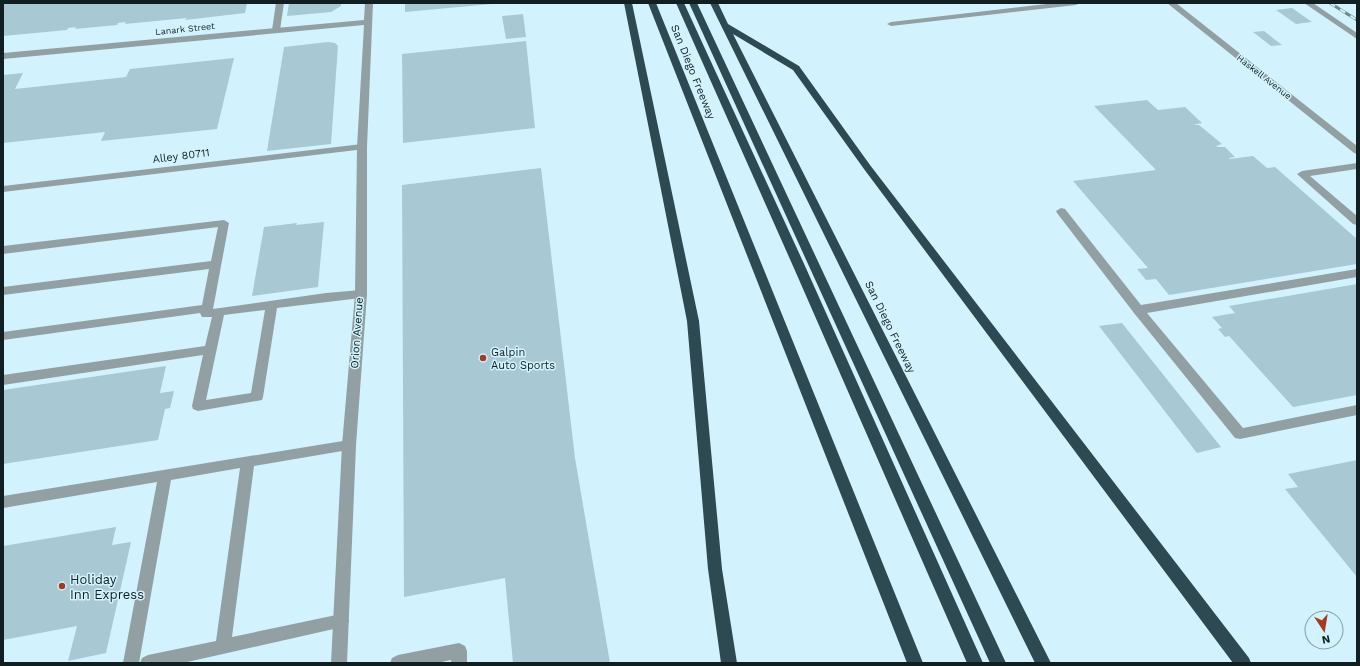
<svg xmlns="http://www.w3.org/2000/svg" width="1360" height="666" viewBox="0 0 1360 666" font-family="'Work Sans',sans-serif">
  <rect width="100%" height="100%" fill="#d2f3fd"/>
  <path fill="#a8c9d3" d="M 3,3 L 247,3 L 245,13 L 185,20 L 187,18 L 125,24 L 126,22 L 118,23 L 117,25 L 75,29 L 76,27 L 68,28 L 67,30 L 3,36 Z
    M 289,3 L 341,3 L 341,6 L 331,12 L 287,16 Z
    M 405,3 L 492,3 L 492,4 L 405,12 Z
    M 1292,8 L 1312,22 L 1296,24 L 1276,10 Z
    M 523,14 L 526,37 L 506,39 L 502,16 Z
    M 1264,31 L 1282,45 L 1271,46 L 1253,32 Z
    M 526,41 L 535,128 L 403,143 L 402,54 Z
    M 328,42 L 335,43 L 338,46 L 331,144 L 267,151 L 284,47 Z
    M 234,58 L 217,129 L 101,141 L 105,132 L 3,143 L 3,75 L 23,73 L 15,89 L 126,77 L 130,69 Z
    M 1147,100 L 1158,110 L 1185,107 L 1202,123 L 1193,125 L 1199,125 L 1222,144 L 1216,146 L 1218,147 L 1225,147 L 1235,157 L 1229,158 L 1230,159 L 1253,156 L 1267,168 L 1275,167 L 1357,239 L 1357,264 L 1169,295 L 1156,279 L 1146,280 L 1137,269 L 1148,268 L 1073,181 L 1156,170 L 1094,106 Z
    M 541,168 L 575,458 L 610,663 L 513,663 L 505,578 L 404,597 L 402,185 Z
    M 324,222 L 318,287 L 252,296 L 264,227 L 297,223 L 296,225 Z
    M 1357,284 L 1357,395 L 1293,407 L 1229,336 L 1225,337 L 1218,329 L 1222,328 L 1212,317 L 1235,313 L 1229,306 Z
    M 1122,323 L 1221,447 L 1197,453 L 1099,326 Z
    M 166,366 L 160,393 L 174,391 L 170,408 L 165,409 L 158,440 L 3,464 L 3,390 Z
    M 1357,460 L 1357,577 L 1285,489 L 1298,487 L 1288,474 Z
    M 116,527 L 112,545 L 131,542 L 106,653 L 68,661 L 77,626 L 3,640 L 3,546 Z"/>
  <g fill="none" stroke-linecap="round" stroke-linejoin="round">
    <path fill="#92a0a4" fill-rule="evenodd" d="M 276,3 L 284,3 L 280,30 L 276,32 L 272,30 Z
      M 1055,3 L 1080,3 L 1076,5 L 891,26 L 887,24 L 891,22 Z
      M 1304,3 L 1313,3 L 1357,33 L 1357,39 Z
      M 362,144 L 367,147 L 365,149 L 3,192 L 3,186 Z
      M 1357,163 L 1357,169 L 1310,176 L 1357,216 L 1357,225 L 1353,224 L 1297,174 L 1302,171 Z
      M 1061,208 L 1065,209 L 1141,305 L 1357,269 L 1357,277 L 1147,313 L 1243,428 L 1357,405 L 1357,415 L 1240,439 L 1235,438 L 1134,313 L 1057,213 L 1056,211 Z
      M 224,220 L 229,223 L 213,309 L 326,293 L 361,290 L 365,291 L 367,294 L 365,297 L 361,298 L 277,308 L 263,397 L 262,400 L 198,411 L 193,409 L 192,406 L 203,355 L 3,385 L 3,375 L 205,346 L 212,317 L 202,317 L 200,313 L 3,340 L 3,332 L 202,305 L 209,269 L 3,295 L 3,287 L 211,261 L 218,227 L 3,254 L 3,246 ZM 265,310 L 251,393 L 206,400 L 224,315 Z
      M 349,440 L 354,441 L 356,445 L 354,449 L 254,466 L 232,637 L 341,614 L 347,616 L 349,621 L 347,626 L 183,663 L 140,663 L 142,658 L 148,655 L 216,641 L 240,468 L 171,480 L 139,663 L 123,663 L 157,482 L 3,508 L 3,496 Z
      M 459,643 L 465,646 L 467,651 L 467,663 L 451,663 L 451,660 L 437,663 L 390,663 L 392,658 L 398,655 Z"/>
    <path fill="#92a0a4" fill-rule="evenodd" d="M 365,3 L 373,3 L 367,147 L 367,294 L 356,445 L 347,663 L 331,663 L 342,445 L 355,294 L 357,147 L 364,25 L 3,59 L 3,53 L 364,20 Z
      M 1167,3 L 1176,3 L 1357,146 L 1357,154 L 1354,153 Z"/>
    <path fill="#2d4a53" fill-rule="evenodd" d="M 624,3 L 632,3 L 699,321 L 722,569 L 737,663 L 721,663 L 708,569 L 687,321 Z
      M 648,3 L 656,3 L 923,663 L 907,663 Z
      M 676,3 L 684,3 L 805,266 L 983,663 L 967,663 L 793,266 Z
      M 689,3 L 697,3 L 1006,663 L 990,663 Z
      M 710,3 L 718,3 L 728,24 L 799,66 L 870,165 L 1249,658 L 1251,663 L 1233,663 L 864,169 L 793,70 L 733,34 L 1051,663 L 1035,663 Z"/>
    <defs>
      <path id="rail" d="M 1330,3 L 1357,20"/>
    </defs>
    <use href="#rail" stroke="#70878d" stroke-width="3"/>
    <use href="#rail" stroke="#d2f3fd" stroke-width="2" stroke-dasharray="6" stroke-linecap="butt"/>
  </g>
  <g fill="#a33b1e" stroke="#d2f3fd" stroke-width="1.5">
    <circle cx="483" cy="358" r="4"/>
    <circle cx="62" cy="586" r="4"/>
  </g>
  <g text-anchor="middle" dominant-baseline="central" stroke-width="3" stroke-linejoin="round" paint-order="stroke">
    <g font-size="9" fill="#121f22" stroke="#d2f3fd">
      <text transform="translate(185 29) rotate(-6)">Lanark Street</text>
      <text transform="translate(1264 77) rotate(38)">Haskell Avenue</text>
    </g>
    <g font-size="11" fill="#121f22" stroke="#d2f3fd">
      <text transform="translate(693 72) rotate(68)">San Diego Freeway</text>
      <text transform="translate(181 156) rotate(-7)">Alley 80711</text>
      <text transform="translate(890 327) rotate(64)">San Diego Freeway</text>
      <text transform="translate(357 333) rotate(-86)">Orion Avenue</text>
    </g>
    <g font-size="11" fill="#121f22" stroke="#d2f3fd" text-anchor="start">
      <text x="491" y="352">Galpin<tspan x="491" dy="13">Auto Sports</tspan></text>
    </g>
    <g font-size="13" fill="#121f22" stroke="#d2f3fd" text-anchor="start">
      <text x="70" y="579">Holiday<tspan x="70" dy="15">Inn Express</tspan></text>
    </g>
  </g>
  <rect width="1360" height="666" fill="none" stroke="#121f22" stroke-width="8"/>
  <g transform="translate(1324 630) rotate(168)"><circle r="19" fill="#d2f3fd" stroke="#859ea5"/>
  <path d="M0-3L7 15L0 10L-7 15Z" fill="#a33b1e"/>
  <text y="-6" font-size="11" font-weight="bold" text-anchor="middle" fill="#121f22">N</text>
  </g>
</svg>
